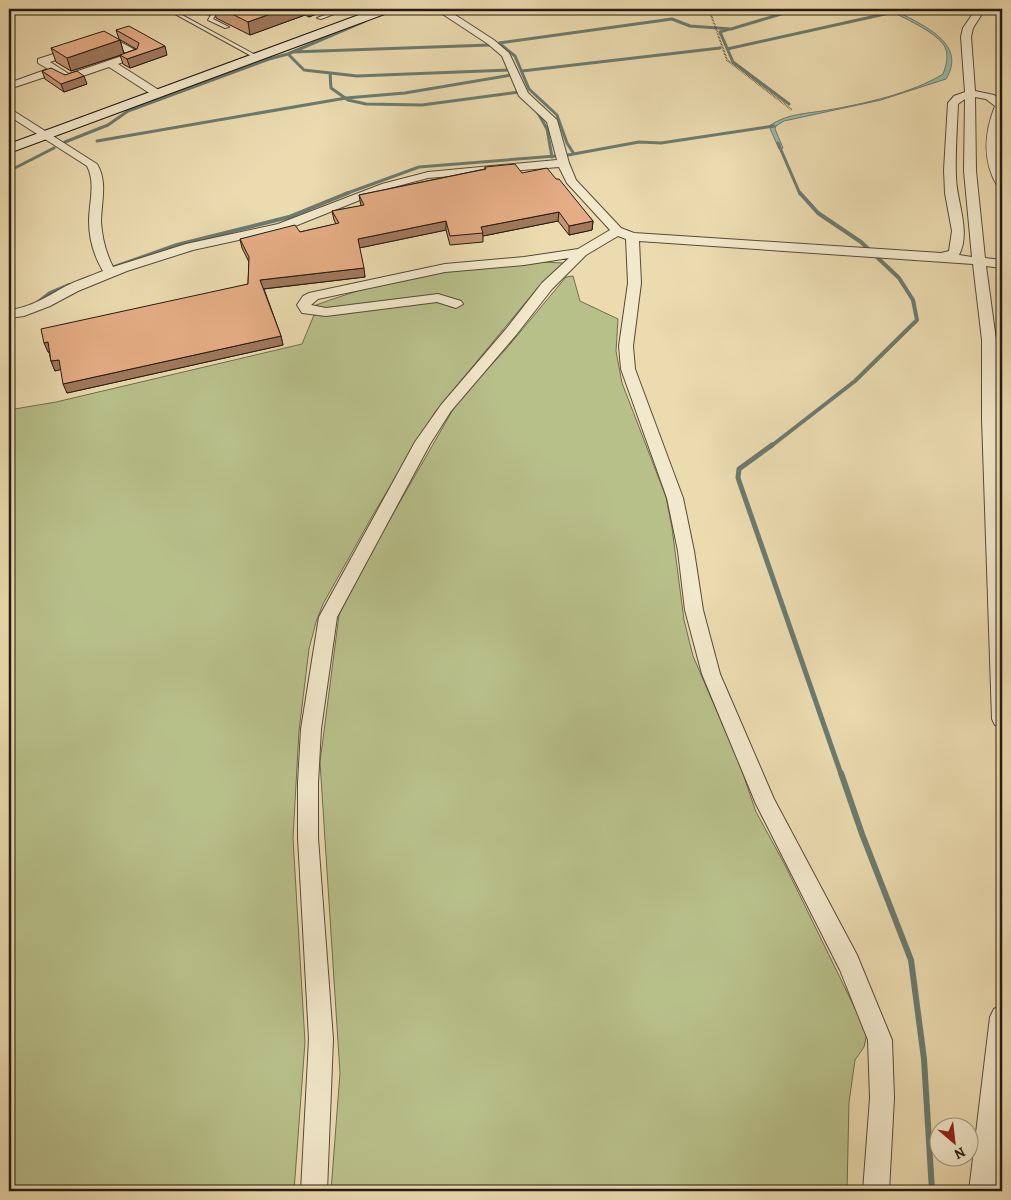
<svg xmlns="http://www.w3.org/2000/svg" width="1011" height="1200" viewBox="0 0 1011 1200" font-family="Alegreya,serif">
  <rect width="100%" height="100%" fill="#ebdbaf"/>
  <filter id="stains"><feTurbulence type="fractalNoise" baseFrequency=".004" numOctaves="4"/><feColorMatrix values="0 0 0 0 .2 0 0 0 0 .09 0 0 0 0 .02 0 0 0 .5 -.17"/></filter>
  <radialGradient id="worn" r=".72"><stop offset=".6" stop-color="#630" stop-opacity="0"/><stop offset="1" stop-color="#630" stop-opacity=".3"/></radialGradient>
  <path fill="#b8c08a" stroke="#6e6e4e" d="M 542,262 L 563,263 L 540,285 L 435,412 L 374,513 L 323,604 L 316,622 L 309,649 L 299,731 L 293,838 L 305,1042 L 294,1191 L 9,1191 L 9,410 L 56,402 L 302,344 L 314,315 L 326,315 L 430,296 L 327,309 L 315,309 L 316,305 C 349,293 385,282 420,275 C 460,268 501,266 542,262 Z
    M 573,276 L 580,301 L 618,319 L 616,351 L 622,383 L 666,497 L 672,528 L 684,620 L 693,656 L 740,765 L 756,812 L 785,865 L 867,1033 L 864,1047 L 855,1060 L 849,1102 L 847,1191 L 331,1191 L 340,1073 L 320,762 L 339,615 L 367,559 L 458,401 L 506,349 L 566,277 Z"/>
  <path fill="#98bbae" stroke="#6a7b70" d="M 886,9 L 892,9 C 918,23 969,42 946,79 L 881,100 L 784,121 L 776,126 L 775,129 L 783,148 L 779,149 L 769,126 C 788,113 806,114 828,110 C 863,104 913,93 943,74 C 946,66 949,56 945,47 C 937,32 902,17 886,9 Z"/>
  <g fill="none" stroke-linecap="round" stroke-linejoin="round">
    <path stroke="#6a7b70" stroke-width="3" d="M 433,9 L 443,14
      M 385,13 L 396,9
      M 729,29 L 720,32 L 733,62 L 789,104
      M 499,43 L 672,19 L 690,26 L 731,29 L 798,9
      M 499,43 L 515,56 L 529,89 L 557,115 L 567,143 L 574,154
      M 727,49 L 894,12
      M 292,52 L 490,45
      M 288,54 L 304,70 L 357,76 L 509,70
      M 522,71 L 720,48
      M 330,73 L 331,88 L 348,100 L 366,104 L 422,105 L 519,92
      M 538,113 L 547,129 L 552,157
      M 97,141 L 346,98 L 405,93 L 511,75
      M 65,142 L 108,125 L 128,111 L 269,59 L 288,54 L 365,21
      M 778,143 L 800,194
      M 9,171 L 54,148
      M 345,194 L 419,167 L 568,155 L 639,142 L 661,143 L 774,126"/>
    <path stroke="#6a7b70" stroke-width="4" d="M 109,269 L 177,245 L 289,217 L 348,193
      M 37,303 L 50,293 L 69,285
      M 770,447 L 855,381 L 917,320 L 913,300 L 899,278 L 861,242 L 818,213 L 800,193"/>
    <path stroke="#6a7b70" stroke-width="5" d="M 772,445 L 739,469 L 738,478 L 841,774"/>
    <path stroke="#6a7b70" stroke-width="6" d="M 841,773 L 862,834 L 911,960 L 924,1059 L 932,1191"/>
    <defs>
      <path id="lane" d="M 166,9 L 171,9 L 259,57 L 255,58 Z
        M 188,9 L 216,14 L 213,19 L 229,27 L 225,28 L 208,20 L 211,15 L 192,11 Z
        M 341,9 L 347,9 L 321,19 L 317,18 Z"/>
      <path id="street" d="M 435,9 L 446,9 L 494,40 L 509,53 L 528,93 L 557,120 L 569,163 L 576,180 L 621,228 L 634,233 L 941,253 L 949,251 L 952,231 L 945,193 L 944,170 L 948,103 L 954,96 L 965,92 L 961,37 L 963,28 L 976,9 L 985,9 L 973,28 L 971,37 L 975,91 L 994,95 L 1002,102 C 1002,117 996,130 996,145 C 997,160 1003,173 1002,189 L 998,187 C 982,161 984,134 995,106 L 986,99 L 975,97 L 976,171 L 985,258 L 1002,260 L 1002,268 L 986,266 L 996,340 L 996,419 L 1002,534 L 1002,727 L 995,725 L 992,719 L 982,419 L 982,340 L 973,264 L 639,241 L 641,283 L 633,346 L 635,369 L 683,498 L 694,551 L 703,610 L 720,674 L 774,799 L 857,955 L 892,1040 L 894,1098 L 889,1191 L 863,1191 L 870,1098 L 868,1040 L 840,970 L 756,804 L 702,674 L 685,610 L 678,551 L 667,498 L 621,369 L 619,346 L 628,283 L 626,239 L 618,236 L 586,255 L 552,289 L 516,335 L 451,411 L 430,444 L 337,617 L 321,729 L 318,783 L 318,838 L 333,1039 L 327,1191 L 301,1191 L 309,1039 L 298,838 L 298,783 L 301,729 L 319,617 L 415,442 L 441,405 L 506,329 L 542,283 L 569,258 L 524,265 L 445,272 L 318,299 L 311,305 L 326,308 L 438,294 L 461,301 L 463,304 L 456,308 L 437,302 L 326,316 L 302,313 L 297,305 L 303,296 L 309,293 L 445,264 L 524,257 L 578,249 L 610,230 L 567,183 L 559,167 L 428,178 L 390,188 L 285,230 L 193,250 L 127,271 L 78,291 L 50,306 L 24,316 L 9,318 L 9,310 C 30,308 48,296 66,286 C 78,280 91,276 103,271 C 94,256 89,239 89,221 C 89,203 96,183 87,166 L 9,116 L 9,108 L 97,164 C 108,182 101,202 101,222 C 102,238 106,253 113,267 L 186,244 L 278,224 L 382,184 L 428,172 L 557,160 L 547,122 L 519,96 L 502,56 L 488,44 ZM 965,99 L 964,171 L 972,257 L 959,255 C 971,232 957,203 956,178 C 955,153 957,128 958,104 Z
        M 109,36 L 139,52 L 139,56 L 118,64 L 162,92 L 163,94 L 162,96 L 154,96 L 109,67 L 68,81 L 54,74 L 9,89 L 9,83 L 48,69 L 38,63 L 38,59 ZM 108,42 L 128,54 L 69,74 L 50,62 Z
        M 1002,1005 L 1002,1123 L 995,1191 L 969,1191 L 990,1017 L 994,1009 Z"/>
      <path id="secondary" d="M 375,9 L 392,9 L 390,12 L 9,153 L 9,144 Z"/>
    </defs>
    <use href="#lane" stroke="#564b39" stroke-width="2"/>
    <use href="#street" stroke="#564b39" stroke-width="2"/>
    <use href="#secondary" stroke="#251b12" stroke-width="2"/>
    <path stroke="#251b12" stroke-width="2" stroke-dasharray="0.5 1" stroke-linecap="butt" d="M 709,9 L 727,60 L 792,110"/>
    <use href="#lane" fill="#f2e8cb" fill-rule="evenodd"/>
    <use href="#street" fill="#f2e8cb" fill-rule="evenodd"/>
    <use href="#secondary" fill="#f2e8cb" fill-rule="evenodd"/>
  </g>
  <path fill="#c59572" stroke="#251b12" d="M 215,9 L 326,9 L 326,10 L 309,17 L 305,15 L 250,35 L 216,18 Z
    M 116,30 L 167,55 L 130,68 L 123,64 L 120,55 L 136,49 L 119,39 Z
    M 120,40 L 124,54 L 71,71 L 56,62 L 51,48 Z
    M 42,71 L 65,75 L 87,84 L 64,92 L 45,79 Z
    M 485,167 L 556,179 L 593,221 L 592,230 L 569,235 L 558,221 L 483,236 L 483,242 L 450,245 L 446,230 L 359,248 L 365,277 L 264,289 L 281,336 L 283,345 L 67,393 L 61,369 L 55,371 L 51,361 L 49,352 L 48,352 L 248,284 L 249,262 L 242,248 L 240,239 L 300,232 L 336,224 L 334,220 L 332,211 L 361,206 L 359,195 L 485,169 Z"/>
  <path fill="#a0795d" stroke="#251b12" d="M 284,9 L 304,9 L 305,15 L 250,35 L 248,22 Z
    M 307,9 L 326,9 L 326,10 L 309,17 Z
    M 120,40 L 124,54 L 71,71 L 67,58 Z
    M 165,46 L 167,55 L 130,68 L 127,59 Z
    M 84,76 L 87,84 L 64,92 L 61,84 Z
    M 559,212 L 558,221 L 483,236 L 481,227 Z
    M 446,221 L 446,230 L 359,248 L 358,239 Z
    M 593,221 L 592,230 L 569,235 L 569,226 Z
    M 364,268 L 365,277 L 262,289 L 260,280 Z
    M 281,336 L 283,345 L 67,393 L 63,384 Z
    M 48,342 L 52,351 L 48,352 L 44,343 Z
    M 59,360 L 63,369 L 55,371 L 51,361 Z"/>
  <path fill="#e5ad85" stroke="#251b12" d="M 222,9 L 284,9 L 248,22 Z
    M 129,26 L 165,46 L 127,59 L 120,55 L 137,49 L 139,43 L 116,30 Z
    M 104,31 L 120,40 L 67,58 L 51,48 Z
    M 51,68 L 65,75 L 77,71 L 84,76 L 61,84 L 42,71 Z
    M 515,164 L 522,173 L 547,168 L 556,179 L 559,179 L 593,221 L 569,226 L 559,212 L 481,227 L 483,233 L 450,236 L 446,221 L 358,239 L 364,268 L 260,280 L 281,336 L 63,384 L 59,360 L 51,361 L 48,342 L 44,343 L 41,329 L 248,284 L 249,257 L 240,239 L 295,225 L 300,232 L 339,223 L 332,211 L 364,205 L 359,195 L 486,169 L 485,167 Z"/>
  <rect width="1011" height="1200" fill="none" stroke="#ebdbaf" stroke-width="30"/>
  <rect x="10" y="10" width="991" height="1180" fill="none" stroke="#251b12" stroke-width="2.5"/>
  <rect x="15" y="15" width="981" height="1170" fill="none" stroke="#251b12"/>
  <g transform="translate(954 1142) rotate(152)"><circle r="24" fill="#f2e8cb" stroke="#a09681"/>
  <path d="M0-4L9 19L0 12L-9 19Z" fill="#8f2418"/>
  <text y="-8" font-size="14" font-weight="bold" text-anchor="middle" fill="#251b12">N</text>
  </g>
  <rect width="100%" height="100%" filter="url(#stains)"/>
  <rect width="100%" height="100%" fill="url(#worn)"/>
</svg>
